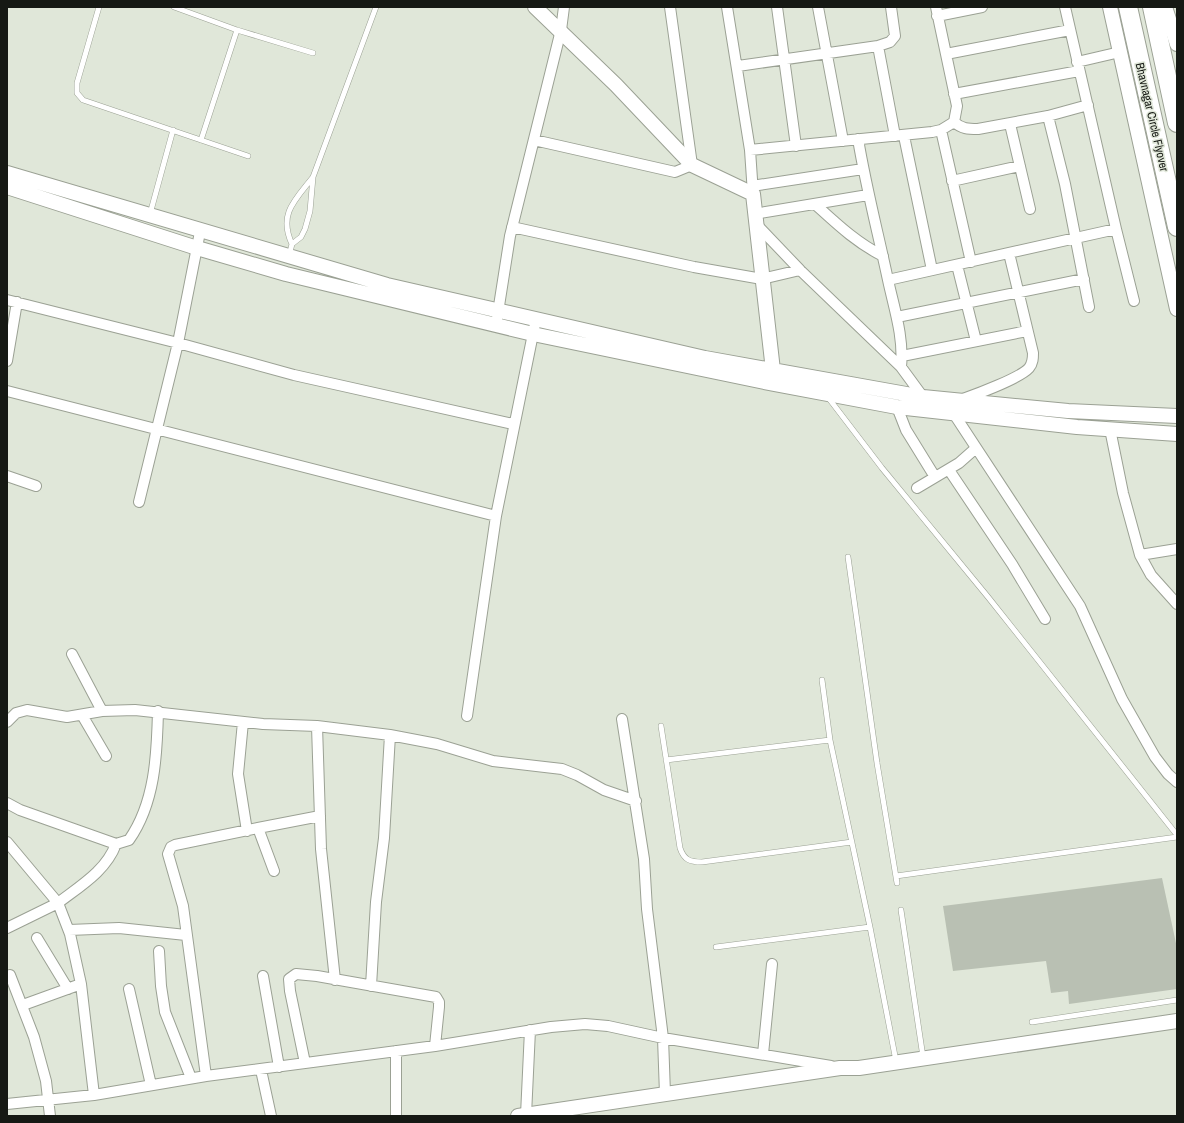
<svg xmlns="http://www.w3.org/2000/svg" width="1184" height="1123" viewBox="0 0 1184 1123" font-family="'Archivo Narrow',sans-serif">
  <rect width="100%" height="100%" fill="#e0e7d9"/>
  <path fill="#b9c0b3" d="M 1162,878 L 1177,948 L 1177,989 L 1069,1004 L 1068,991 L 1051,993 L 1046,961 L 953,971 L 943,906 Z"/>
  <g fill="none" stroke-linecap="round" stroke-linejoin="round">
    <defs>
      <path id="lane" d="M 99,7 L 77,83 L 77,93 L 83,100 L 248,156
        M 174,7 L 237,30 L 313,53
        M 201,140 L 237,30
        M 150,214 L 173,130
        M 292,244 C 278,214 295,200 313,177
        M 289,256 L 292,244 L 301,237 L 305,229 L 310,211 L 313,177 L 376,7
        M 827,396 L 882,468 L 988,597 L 1177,835
        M 848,557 L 877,763 L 897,883
        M 822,680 L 830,740 L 870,927 L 896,1061
        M 661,726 L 680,848 C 684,860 690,862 702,862 L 852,842
        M 666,760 L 830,740
        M 896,876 L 1177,837
        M 901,910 L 923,1057
        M 716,947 L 870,927
        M 1032,1022 L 1177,1000"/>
      <path id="street" d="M 727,7 L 750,150 L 753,194
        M 777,7 L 796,146
        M 818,7 L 843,141
        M 1065,7 L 1116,229 L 1134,301
        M 937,16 L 982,7
        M 878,46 L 895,136
        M 946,54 L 1070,30
        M 1077,62 L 1120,52
        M 738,66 L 878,46 L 890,42 L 895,36 L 891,7
        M 954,94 L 1079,71
        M 1048,116 L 1065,184 L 1089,307
        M 954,122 C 962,129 968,129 978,129 L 1048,116 L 1088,105
        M 1010,124 L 1030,209
        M 941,130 L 971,262
        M 904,136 L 932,270
        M 858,139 C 866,187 878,233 888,280 C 894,308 904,337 901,367
        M 534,140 L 675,172 L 692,165 L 670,7
        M 750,150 L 932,132 L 941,130 L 954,122 L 957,106 L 936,7
        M 952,181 L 1020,166
        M 752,186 L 863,169
        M 816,205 C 838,225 857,243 883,256
        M 754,214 L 868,195
        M 757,225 L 800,270 L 901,367 L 923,397
        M 512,227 L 694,267 L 762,279 L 800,270
        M 957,265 L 976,341
        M 888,280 L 1116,229
        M 7,300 L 178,343 L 294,375 L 513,424
        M 897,317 L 1084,279
        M 496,325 L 510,236 L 561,30 L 564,7
        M 902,356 L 1027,331
        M 7,361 L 17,302
        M 7,391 L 496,516
        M 963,399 C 977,394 1020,378 1029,368 C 1033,363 1033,358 1033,353 L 1009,253
        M 897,407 L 906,430 L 935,477
        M 954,414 L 1080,606 L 1122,699 L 1155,757 L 1168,774 L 1177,782
        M 1110,429 L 1123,493 L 1140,555 L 1151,575 L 1177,604
        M 949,470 L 1012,564 L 1045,619
        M 7,476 L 36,486
        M 917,488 L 959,463 L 976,448
        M 139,502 L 178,343 L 200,232
        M 1140,555 L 1177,549
        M 72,654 L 102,711
        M 82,715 L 106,756
        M 467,716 L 496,516 L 536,319
        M 622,719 L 644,859 L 647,909 L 663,1038 L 665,1094
        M 7,722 L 16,713 L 27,710 L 67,717 L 102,711 L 135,710 L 263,724 L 317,726 L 390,735 L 437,744 L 493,761 L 562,769 L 577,775 L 604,790 L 636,801
        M 243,722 L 238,774 L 247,831
        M 317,726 L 321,849 L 335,980
        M 7,803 L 20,810 L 116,844 C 106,871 80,886 58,903 L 7,842
        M 116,844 L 129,840 C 155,803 157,755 158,711
        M 274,871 L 258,828 L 320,816
        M 7,928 L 58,903 L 70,934 L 81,984 L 23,1005
        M 69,930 L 119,928 L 186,935
        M 37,938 L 68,989
        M 159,951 L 161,986 L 165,1012 L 191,1078
        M 10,975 L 34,1037 L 46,1081 L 50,1116
        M 263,976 L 279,1067
        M 81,984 L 94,1095
        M 371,986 L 376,902 L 384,838 L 390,735
        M 129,989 L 151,1085
        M 396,1051 L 396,1116
        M 763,1054 L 772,964
        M 305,1063 L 290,991 L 289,979 L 296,974 L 317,976 L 436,997 L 439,1002 L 439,1007 L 435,1046
        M 261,1070 L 271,1116
        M 206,1076 L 183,906 L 168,854 L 171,847 L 175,845 L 258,828
        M 7,1104 L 94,1095 L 206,1076 L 435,1046 L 551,1027 L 585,1024 L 608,1026 L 663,1038 L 831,1066
        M 526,1115 L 530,1030"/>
      <path id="secondary" d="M 535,7 L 616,85 L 692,165 L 753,194 L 774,379
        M 1110,7 L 1177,309
        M 1165,7 L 1177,44
        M 7,173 L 387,285 L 705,358 L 923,397 L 1068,411 L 1177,416
        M 7,187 L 197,248 L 286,274 L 533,334 L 774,384 L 897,407 L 1077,427 L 1177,434
        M 518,1116 L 840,1068 L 859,1068 L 1177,1021"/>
      <path id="highway" d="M 1128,7 L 1177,227
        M 1152,7 L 1177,123"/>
    </defs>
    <use href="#lane" stroke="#9ba194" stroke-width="6"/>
    <use href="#street" stroke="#9ba194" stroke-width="12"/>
    <use href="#secondary" stroke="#9ba194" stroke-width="16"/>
    <use href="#highway" stroke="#9ba194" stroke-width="20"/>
    <use href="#lane" stroke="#fff" stroke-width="5"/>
    <use href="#street" stroke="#fff" stroke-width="10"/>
    <use href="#secondary" stroke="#fff" stroke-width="14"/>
    <use href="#highway" stroke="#fff" stroke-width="18"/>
  </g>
  <g text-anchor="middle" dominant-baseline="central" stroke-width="3" stroke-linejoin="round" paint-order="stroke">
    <g font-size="12" fill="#161914" stroke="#e0e7d9">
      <text transform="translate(1152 117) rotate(77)">Bhavnagar Circle Flyover</text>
    </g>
  </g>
  <rect width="1184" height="1123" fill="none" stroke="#161914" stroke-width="16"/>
</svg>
